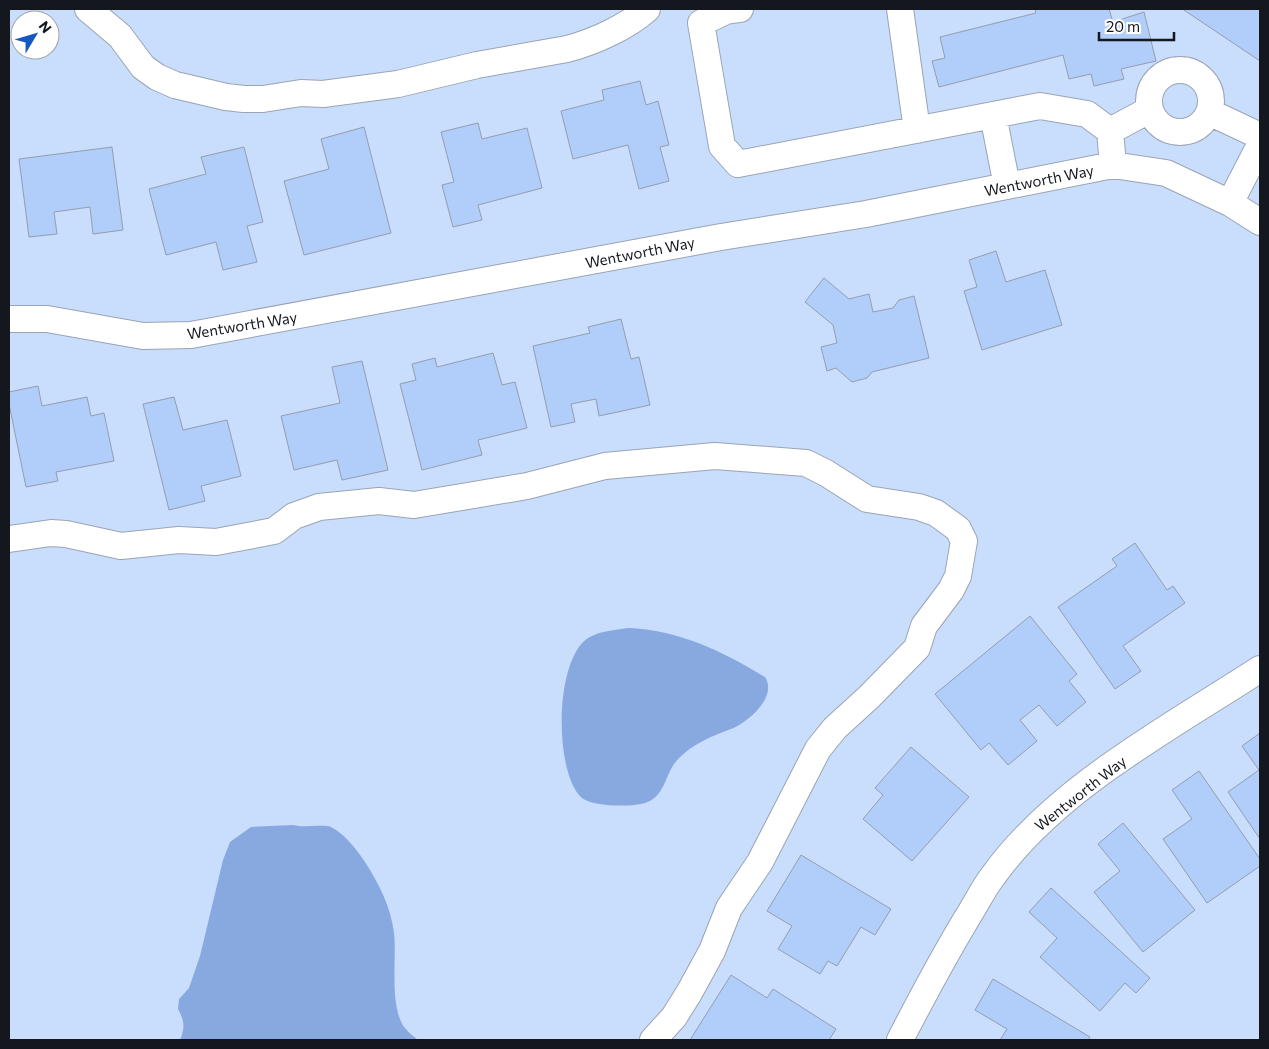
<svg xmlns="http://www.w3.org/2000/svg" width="1269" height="1049" viewBox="0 0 1269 1049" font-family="Commissioner,sans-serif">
  <rect width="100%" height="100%" fill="#eef4fe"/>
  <path fill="#c9ddfd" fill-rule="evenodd" d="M 9,9 L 1260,9 L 1260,1040 L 9,1040 ZM 20,20 L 50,20 L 50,50 L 20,50 Z"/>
  <path fill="#88a9e0" d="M 628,628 C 679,630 722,651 765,677 C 778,697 748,722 731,729 C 710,737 689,745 674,764 C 665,777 664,797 645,803 C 632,807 593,807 582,798 C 554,774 554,660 588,638 C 599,631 615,630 628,628 Z
    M 293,825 C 304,828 324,824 331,827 C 345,834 357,850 365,862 C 379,884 391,907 394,933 C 397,960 389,1004 404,1027 C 408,1032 413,1036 418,1040 L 179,1040 L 181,1038 C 185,1026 184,1020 178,1009 L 179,999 L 189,988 L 200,956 L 223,860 L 230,842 L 251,827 Z"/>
  <path fill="#b1cdfa" stroke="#949ead" d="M 1035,9 L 1109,9 L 1113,22 L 1144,12 L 1156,61 L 1121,69 L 1124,79 L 1094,86 L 1091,74 L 1069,79 L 1063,55 L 939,87 L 932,61 L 945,58 L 940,37 L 1036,13 Z
    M 1185,9 L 1260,9 L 1260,61 L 1184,10 Z
    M 640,81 L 646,105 L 658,101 L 669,145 L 660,147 L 669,181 L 639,189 L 628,145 L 573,159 L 561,111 L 604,100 L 602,90 Z
    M 478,123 L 482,139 L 527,128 L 542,188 L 478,205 L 482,220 L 453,227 L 442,185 L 454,182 L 441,132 Z
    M 364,127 L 391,233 L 304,255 L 284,181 L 329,169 L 321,139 Z
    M 112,147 L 123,230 L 93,234 L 90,207 L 54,212 L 57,234 L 29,237 L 19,159 Z
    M 244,147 L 263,222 L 247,226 L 257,262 L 223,270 L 216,242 L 166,255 L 149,189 L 206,174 L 201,157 Z
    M 996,251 L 1006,282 L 1045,270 L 1062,325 L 982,350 L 964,291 L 977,287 L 969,260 Z
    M 824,278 L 849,299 L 869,294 L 873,312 L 893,308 L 899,300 L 914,296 L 929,358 L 872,372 L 867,378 L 852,382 L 836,368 L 827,371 L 821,347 L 837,343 L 833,325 L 805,302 Z
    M 621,319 L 631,359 L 639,357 L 650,405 L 599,416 L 596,399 L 571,404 L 575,422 L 551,427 L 533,346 L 590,333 L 588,327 Z
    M 493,353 L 502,385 L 515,382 L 527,428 L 478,440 L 482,455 L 422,470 L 400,384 L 416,380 L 412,364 L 435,358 L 437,367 Z
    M 362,361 L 388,470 L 342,480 L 337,460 L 294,470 L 281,416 L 340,403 L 332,367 Z
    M 38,386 L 42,406 L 87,397 L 91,416 L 104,413 L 114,461 L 56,472 L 58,481 L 26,487 L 9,404 L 9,392 Z
    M 174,397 L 183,430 L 227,420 L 241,476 L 201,486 L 205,501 L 169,510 L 143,404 Z
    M 1135,543 L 1167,590 L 1173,586 L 1185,603 L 1123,646 L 1141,671 L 1115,689 L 1058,607 L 1117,566 L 1112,559 Z
    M 1030,616 L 1077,674 L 1069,681 L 1086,702 L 1057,726 L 1039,705 L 1020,720 L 1037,741 L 1008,765 L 989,743 L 981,750 L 935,694 Z
    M 1260,733 L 1260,839 L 1228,792 L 1259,770 L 1242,746 Z
    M 911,747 L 969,797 L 912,861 L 863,819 L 883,795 L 875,788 Z
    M 1199,771 L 1260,859 L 1260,866 L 1207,903 L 1163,839 L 1192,819 L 1172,790 Z
    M 1123,823 L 1195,910 L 1143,952 L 1094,892 L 1120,871 L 1098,844 Z
    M 801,855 L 891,909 L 875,935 L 861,927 L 837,966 L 828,961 L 820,974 L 778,949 L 792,926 L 767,911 Z
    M 1051,888 L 1150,978 L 1136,993 L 1125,983 L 1100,1011 L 1040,957 L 1057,938 L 1029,912 Z
    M 731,975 L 767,998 L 773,989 L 836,1029 L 829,1040 L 690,1040 Z
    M 993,979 L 1090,1037 L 1088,1040 L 1000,1040 L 1007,1029 L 975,1010 Z"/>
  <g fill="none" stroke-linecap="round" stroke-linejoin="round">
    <defs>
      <path id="minor" d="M 88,9 L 120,36 L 143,67 L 157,77 L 175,85 L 226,97 L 244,99 L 263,99 L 301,93 L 323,94 L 398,84 L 477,65 L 567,49 C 594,42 627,27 647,9
        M 740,9 L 726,11 L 701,23 L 722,146 L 738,164 L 1040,106 L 1087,114 L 1110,131 L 1113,165
        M 900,9 L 917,130
        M1149 101a31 31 0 1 1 62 0a31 31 0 1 1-62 0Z
        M 1209,112 L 1260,136
        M 993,115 L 1007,186
        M 1110,131 L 1149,110
        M 1230,203 L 1260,145
        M 9,319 L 47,319 L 143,336 L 191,335 L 721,237 L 866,214 L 1113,165 L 1166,173 L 1230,203 L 1260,222
        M 9,539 L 51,533 L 66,534 L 121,546 L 179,540 L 216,542 L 274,531 L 294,516 L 319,507 L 379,501 L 414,505 L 527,486 L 605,466 L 715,456 L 806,463 L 826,473 L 867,499 L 919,507 L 936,513 L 958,529 L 964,541 L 958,576 L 951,590 L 924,626 L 917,648 L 869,697 L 835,728 L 818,749 L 760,862 L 729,908 L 712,951 L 689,993 L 674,1017 L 653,1040
        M 900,1040 C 921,999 943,958 967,918 C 976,904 983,889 993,876 C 1056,788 1171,727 1260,669"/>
    </defs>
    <use href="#minor" stroke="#9aa4b4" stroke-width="28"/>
    <use href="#minor" stroke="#fff" stroke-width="26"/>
  </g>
  <g text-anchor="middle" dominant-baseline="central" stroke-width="4" stroke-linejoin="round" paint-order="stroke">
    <g font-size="15" fill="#14181e" stroke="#fff">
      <text transform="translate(1039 180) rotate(-11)">Wentworth Way</text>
      <text transform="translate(640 252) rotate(-11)">Wentworth Way</text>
      <text transform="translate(242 325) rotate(-9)">Wentworth Way</text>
      <text transform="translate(1080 793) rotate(-38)">Wentworth Way</text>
    </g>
  </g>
  <rect width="1269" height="1049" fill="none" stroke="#14181e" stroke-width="20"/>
  <g transform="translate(35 35) rotate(52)"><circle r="24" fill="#ffffff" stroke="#a1a3a5"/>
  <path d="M0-4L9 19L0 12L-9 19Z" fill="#1658c3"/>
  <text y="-8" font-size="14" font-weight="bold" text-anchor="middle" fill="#14181e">N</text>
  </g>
  <path d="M1099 32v8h75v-8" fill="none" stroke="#14181e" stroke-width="2.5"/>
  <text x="1106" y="32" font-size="15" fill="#14181e" stroke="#ffffff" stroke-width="4" paint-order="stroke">20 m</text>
</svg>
